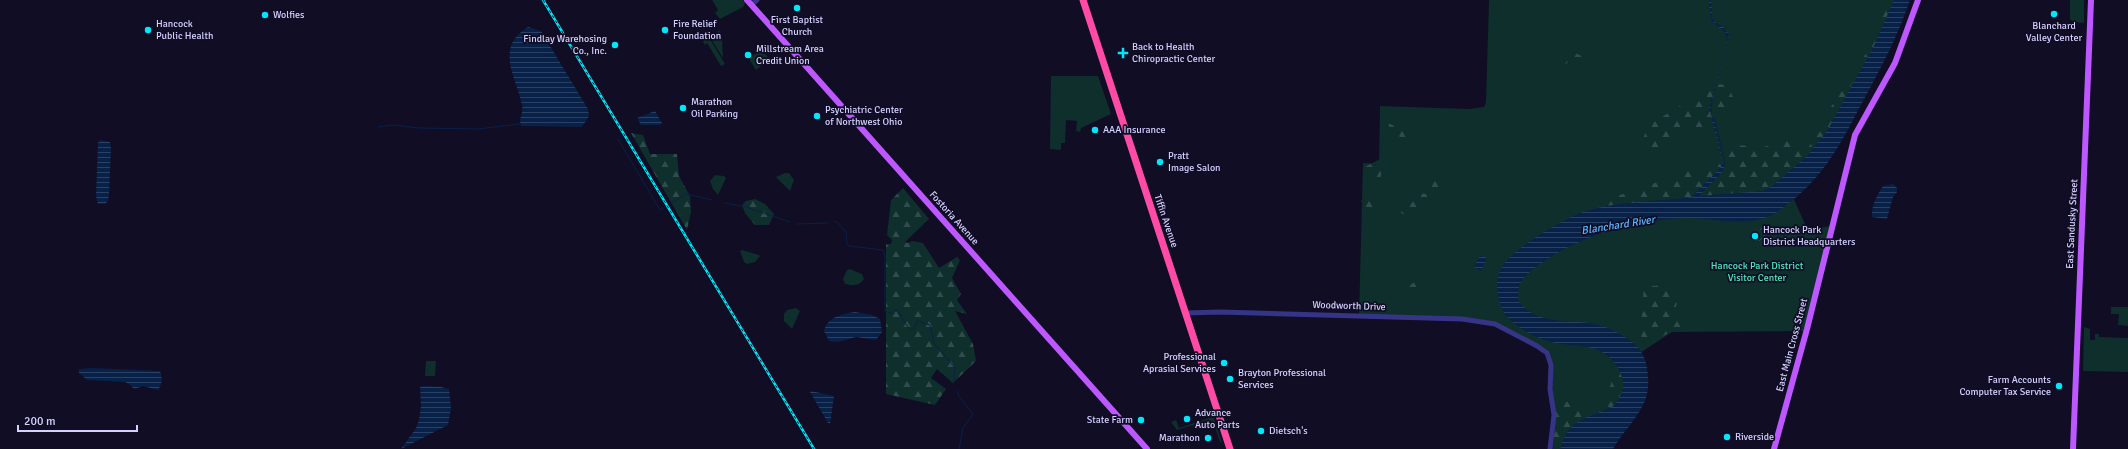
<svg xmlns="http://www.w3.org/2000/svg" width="2128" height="449" viewBox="0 0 2128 449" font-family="Signika,sans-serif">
  <defs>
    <pattern id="forest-firs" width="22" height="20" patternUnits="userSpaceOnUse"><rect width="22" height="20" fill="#0f2f2d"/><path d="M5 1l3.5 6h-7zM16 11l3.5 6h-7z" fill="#314c4c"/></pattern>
    <pattern id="garden-furrows" width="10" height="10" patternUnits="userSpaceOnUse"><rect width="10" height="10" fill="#0f2f2d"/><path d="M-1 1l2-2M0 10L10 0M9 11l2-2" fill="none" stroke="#314c4c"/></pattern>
    <pattern id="water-rules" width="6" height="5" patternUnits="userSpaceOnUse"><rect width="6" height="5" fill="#082148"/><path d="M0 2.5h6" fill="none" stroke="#2b4063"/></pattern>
  </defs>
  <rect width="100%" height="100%" fill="#100d24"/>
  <path fill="#0f2f2d" d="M 712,0 L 743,0 L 745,3 L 743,7 L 720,19 L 715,13 L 718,10 Z
    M 1489,0 L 1899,0 L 1844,123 L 1793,197 L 1805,224 L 1810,229 L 1831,226 L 1805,331 L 1672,332 L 1640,353 L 1627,406 L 1583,443 L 1553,407 L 1551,365 L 1545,351 L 1489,322 L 1359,316 L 1363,163 L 1379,164 L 1380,106 L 1469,109 L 1484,107 L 1486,102 Z
    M 2070,0 L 2084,0 L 2084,23 L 2073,22 L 2070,19 Z
    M 719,30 L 722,38 L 723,58 L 711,39 Z
    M 704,39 L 710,39 L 725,64 L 721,66 L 707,43 L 705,45 L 703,42 Z
    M 761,49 L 768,57 L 767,61 L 756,70 L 749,59 Z
    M 1051,76 L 1098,76 L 1111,114 L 1081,128 L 1080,132 L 1076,131 L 1077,121 L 1066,120 L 1065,143 L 1061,143 L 1061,150 L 1050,149 Z
    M 785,173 L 789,173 L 794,180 L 790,191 L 776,177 Z
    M 715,175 L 724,176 L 726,178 L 718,195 L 713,189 L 710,181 Z
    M 742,250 L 759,255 L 760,256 L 755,262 L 747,264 L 744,262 L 740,251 Z
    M 850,269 L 862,274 L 864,279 C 859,286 853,286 845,284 L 843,279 L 847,270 Z
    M 2111,307 L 2128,307 L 2128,326 L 2118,325 L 2119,314 L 2111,314 Z
    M 796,308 L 800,311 L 792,329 L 784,321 L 784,314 L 787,310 Z
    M 2084,327 L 2090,329 L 2090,340 L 2095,340 L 2095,334 L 2099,334 L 2099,337 L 2128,338 L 2128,372 L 2083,371 Z
    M 426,361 L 436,361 L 435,376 L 425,376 Z
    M 1209,409 L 1211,409 L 1222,443 L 1220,442 L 1214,424 L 1209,420 L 1177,430 L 1171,422 L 1176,420 L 1179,428 L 1212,417 Z"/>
  <path fill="url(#forest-firs)" d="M 1886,0 L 1894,0 L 1874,46 L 1851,85 L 1833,125 L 1805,158 L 1768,190 L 1606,207 L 1600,202 L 1716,162 L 1720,164 L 1728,175 L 1727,157 L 1736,145 L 1764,147 L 1789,138 L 1803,155 L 1821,130 L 1827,113 L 1869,49 L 1879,26 Z
    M 1562,51 L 1572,52 L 1582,56 L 1581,69 L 1574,66 L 1574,61 L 1570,60 L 1566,64 L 1560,62 L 1559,57 Z
    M 1716,84 L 1727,85 L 1733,97 L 1731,111 L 1713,124 L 1670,136 L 1658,147 L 1647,154 L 1643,149 L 1644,136 L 1649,125 Z
    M 1386,122 L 1405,131 L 1418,129 L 1418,133 L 1415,134 L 1409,143 L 1393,132 Z
    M 631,133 L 643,135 L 650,154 L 677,154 L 679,176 L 690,196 L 691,212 L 687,230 Z
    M 1380,159 L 1387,163 L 1386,166 L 1383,167 L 1379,183 L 1368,177 L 1365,167 Z
    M 1427,179 L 1436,180 L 1443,183 L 1433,191 L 1420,183 Z
    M 903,188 L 929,219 L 905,242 L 908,243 L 912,241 L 923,243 L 939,268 L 957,257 L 960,260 L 952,278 L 961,294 L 957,300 L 967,314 L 955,311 L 973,344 L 976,361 L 953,383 L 937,369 L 931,378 L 946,389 L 935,405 L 886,394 L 886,244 L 891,244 L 892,240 L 887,235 L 891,200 Z
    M 1368,190 L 1377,194 L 1373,209 L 1365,209 L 1361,201 Z
    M 1416,193 L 1427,194 L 1433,198 L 1429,204 L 1413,196 Z
    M 755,199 L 765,204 L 774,214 L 769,225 L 755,225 L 745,213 L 742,205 L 746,201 Z
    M 1413,201 L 1424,209 L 1419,211 L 1420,216 L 1416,220 L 1401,213 L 1397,215 C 1397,206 1406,203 1413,201 Z
    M 1421,277 L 1423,278 L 1418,297 L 1411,300 L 1401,290 L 1404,285 L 1412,284 Z
    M 1644,284 L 1654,286 L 1668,284 L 1670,296 L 1677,303 L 1674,313 L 1690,324 L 1684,330 L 1671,331 L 1642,350 L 1641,326 Z
    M 1616,364 C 1627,379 1623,391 1615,406 C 1587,417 1570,418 1560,449 L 1553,449 L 1557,397 C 1579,407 1589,417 1611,401 L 1610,387 Z"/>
  <path fill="url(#garden-furrows)" d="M 1760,228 L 1768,229 L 1769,243 L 1764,241 L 1759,242 Z"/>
  <path fill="url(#water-rules)" d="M 1709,0 L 1711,0 L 1713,21 L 1723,27 L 1729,35 L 1712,100 L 1710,114 L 1714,121 L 1724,166 L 1723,171 L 1699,196 L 1763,191 L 1771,187 L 1807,156 L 1827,131 L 1874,46 L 1894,0 L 1910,0 C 1898,36 1881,68 1863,101 C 1843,139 1828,171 1794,199 C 1787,204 1780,211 1772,215 C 1745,228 1714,218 1686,218 C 1636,220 1584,234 1543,262 C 1527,273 1515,281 1519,302 C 1537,324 1564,320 1589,323 C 1604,325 1616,331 1628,339 C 1639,346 1645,355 1647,368 C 1649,380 1649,390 1645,401 C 1637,419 1623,432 1613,449 L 1560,449 C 1569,416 1590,419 1615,405 C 1617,401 1622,394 1623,389 C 1625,378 1617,364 1609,357 C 1595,345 1578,346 1561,344 C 1542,341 1523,332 1509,319 C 1501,311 1498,298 1497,286 C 1496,267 1512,254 1526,244 C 1541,233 1557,224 1573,216 C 1610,200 1656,202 1696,197 L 1693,196 L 1721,167 L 1723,163 L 1709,109 L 1728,38 L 1725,32 L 1711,21 Z
    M 528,27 L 541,31 L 588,109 L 589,116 L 582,127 L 521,126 C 518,118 524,113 522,105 C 516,76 494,48 528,27 Z
    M 655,111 L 662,123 L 660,125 L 641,125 L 637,118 Z
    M 100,140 L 110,142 L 111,148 L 109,194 L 108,201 L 105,204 L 98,204 L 96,196 L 98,143 Z
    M 1893,184 L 1897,188 L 1897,192 L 1893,197 L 1887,219 L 1872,217 C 1871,206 1877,195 1883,186 Z
    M 1480,255 L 1487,258 L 1481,271 L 1474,267 Z
    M 855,312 L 872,315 L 880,319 L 882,332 L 876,340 L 856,337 L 838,342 L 829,341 L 824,331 C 827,317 842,314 855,312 Z
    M 92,368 L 160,371 C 163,378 162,384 158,390 L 143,386 L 134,389 L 129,384 L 125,382 L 87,380 L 79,373 L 79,369 Z
    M 424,386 L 441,387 L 449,389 L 451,408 L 448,425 L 401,449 L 416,428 L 419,420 L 421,406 L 420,387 Z
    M 811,391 L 834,396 L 830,424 L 828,423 L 810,392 Z"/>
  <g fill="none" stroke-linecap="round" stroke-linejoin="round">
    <path stroke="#082148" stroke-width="1" d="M 1711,17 L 1714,23
      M 1724,30 L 1728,40
      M 1712,99 L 1711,114 L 1715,120 L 1725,163 L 1724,165
      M 378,127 L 393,125 L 419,128 L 478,129 L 520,124
      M 618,139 L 660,210 L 664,208
      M 725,203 L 746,207 L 790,222
      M 670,204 L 686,194 L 712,200
      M 834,222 L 837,222 L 846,232 L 847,244 L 849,246 L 883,250 L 885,256 L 885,311 L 892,314 L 896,309 C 903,316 903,323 911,330 L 914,329 L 917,321 L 930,325 L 934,343 L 955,368 L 954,380
      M 797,224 L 827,223
      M 958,391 L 958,395 L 973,414 L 963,428 L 959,449"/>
    <path stroke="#363487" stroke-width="5" d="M 751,5 L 757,0
      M 1185,313 L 1221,312 L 1462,319 L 1495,324 L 1537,346 L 1547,353 L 1551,365 L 1550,389 L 1554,415 L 1550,449"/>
    <path stroke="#bd57ff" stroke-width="6" d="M 747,0 L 1147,449
      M 1774,449 L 1807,329 L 1855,135 L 1895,63 L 1918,0
      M 2073,449 L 2091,0"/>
    <path stroke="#ff4ba5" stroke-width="7" d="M 1083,0 L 1230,449"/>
    <defs>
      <path id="rail" d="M 543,0 L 814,449"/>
    </defs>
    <use href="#rail" stroke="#00e6fb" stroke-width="2.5"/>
    <use href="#rail" stroke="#100d24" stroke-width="1" stroke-dasharray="3" stroke-linecap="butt"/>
  </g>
  <g fill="#00e6fb" stroke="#100d24" stroke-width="1.5">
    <circle cx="797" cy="8" r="4"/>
    <circle cx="2054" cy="14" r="4"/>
    <circle cx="265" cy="15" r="4"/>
    <circle cx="148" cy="30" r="4"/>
    <circle cx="665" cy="30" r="4"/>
    <circle cx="615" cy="45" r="4"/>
    <path d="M1121 47h4v4h4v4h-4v4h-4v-4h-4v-4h4z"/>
    <circle cx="748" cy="55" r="4"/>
    <circle cx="683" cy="108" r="4"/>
    <circle cx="817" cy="116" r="4"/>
    <circle cx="1095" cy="130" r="4"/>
    <circle cx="1160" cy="162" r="4"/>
    <circle cx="1755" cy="236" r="4"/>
    <circle cx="1224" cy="363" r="4"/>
    <circle cx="1230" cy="379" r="4"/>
    <circle cx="2059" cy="386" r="4"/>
    <circle cx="1187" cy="419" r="4"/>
    <circle cx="1141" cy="420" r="4"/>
    <circle cx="1261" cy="431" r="4"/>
    <circle cx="1727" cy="437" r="4"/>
    <circle cx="1208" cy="438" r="4"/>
  </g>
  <g text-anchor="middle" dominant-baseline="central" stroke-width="3.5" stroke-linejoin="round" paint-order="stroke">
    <g font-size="10" fill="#d4d0ff" stroke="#100d24" text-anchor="start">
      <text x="273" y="15">Wolfies</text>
      <text x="797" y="20" text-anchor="middle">First Baptist<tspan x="797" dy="12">Church</tspan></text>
      <text x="156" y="24">Hancock<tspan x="156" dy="12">Public Health</tspan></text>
      <text x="673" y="24">Fire Relief<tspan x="673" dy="12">Foundation</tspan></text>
      <text x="2054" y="26" text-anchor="middle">Blanchard<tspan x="2054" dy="12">Valley Center</tspan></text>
      <text x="607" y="39" text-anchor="end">Findlay Warehosing<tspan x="607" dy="12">Co., Inc.</tspan></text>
      <text x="1132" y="47">Back to Health<tspan x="1132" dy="12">Chiropractic Center</tspan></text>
      <text x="756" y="49">Millstream Area<tspan x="756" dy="12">Credit Union</tspan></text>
      <text x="691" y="102">Marathon<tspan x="691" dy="12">Oil Parking</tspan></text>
      <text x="825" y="110">Psychiatric Center<tspan x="825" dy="12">of Northwest Ohio</tspan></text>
      <text x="1103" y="130">AAA Insurance</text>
      <text x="1168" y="156">Pratt<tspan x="1168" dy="12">Image Salon</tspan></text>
      <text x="1763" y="230">Hancock Park<tspan x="1763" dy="12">District Headquarters</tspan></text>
      <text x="1216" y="357" text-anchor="end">Professional<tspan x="1216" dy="12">Aprasial Services</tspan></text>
      <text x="1238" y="373">Brayton Professional<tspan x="1238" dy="12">Services</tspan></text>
      <text x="2051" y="380" text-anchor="end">Farm Accounts<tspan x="2051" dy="12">Computer Tax Service</tspan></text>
      <text x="1195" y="413">Advance<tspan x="1195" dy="12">Auto Parts</tspan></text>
      <text x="1133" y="420" text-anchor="end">State Farm</text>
      <text x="1269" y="431">Dietsch's</text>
      <text x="1735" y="437">Riverside</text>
      <text x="1200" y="438" text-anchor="end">Marathon</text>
    </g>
    <g font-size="10" fill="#d4d0ff" stroke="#100d24">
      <text transform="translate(954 218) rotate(48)">Fostoria Avenue</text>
      <text transform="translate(1166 221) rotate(71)">Tiffin Avenue</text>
      <text transform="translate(2072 224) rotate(-87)">East Sandusky Street</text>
      <text transform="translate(1349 306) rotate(2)">Woodworth Drive</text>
      <text transform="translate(1792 345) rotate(-75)">East Main Cross Street</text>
    </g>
    <g font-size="10" fill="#53e7c0" stroke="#100d24">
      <text x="1757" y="266">Hancock Park District<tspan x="1757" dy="12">Visitor Center</tspan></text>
    </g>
    <g font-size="11" font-style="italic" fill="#5eb7ff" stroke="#100d24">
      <text transform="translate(1618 225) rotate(-9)">Blanchard River</text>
    </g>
  </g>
  <path d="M18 425v6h119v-6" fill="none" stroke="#d4d0ff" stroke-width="2"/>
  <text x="24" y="425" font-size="12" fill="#d4d0ff" stroke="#100d24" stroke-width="3" paint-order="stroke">200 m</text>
</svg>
